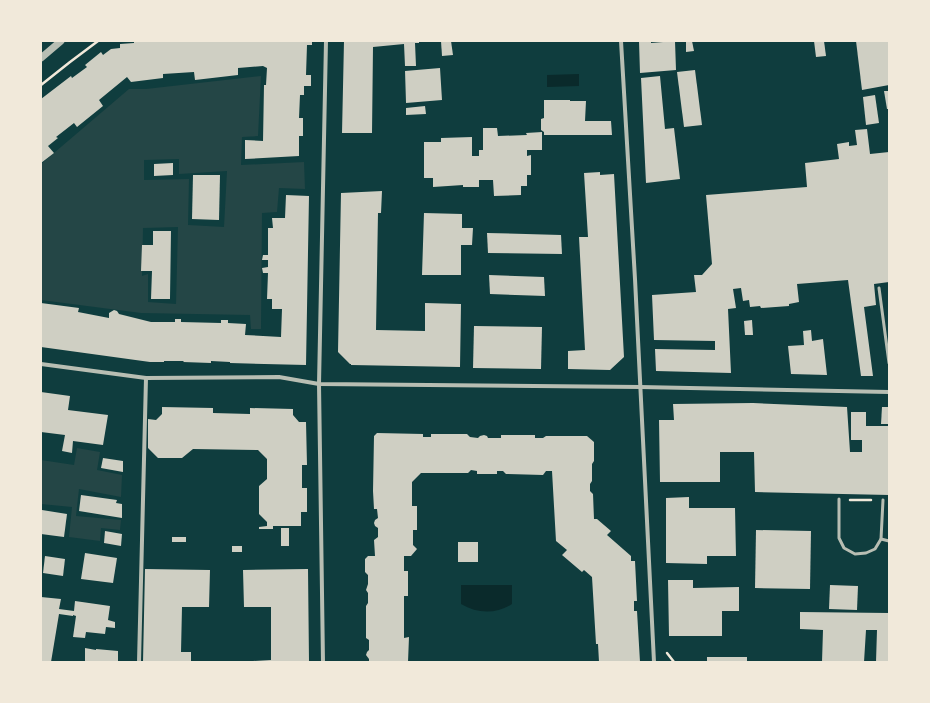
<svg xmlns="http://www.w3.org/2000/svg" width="930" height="703" viewBox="0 0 930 703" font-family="Roboto,sans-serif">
  <rect width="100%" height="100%" fill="#0f3d3e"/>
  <g fill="#244646" fill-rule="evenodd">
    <path d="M261 76 258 136 242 137 241 165 304 162 305 189 279 188 277 212 262 213 261 329H251L250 315 141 313 41 300V164L129 89H146ZM179 159V174L227 171 224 227 188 225 189 179 144 180V160ZM178 227 176 304 148 302V274L142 276 143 228Z"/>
    <polygon points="77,448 100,452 97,470 122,475 121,497 79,489 76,516 121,520 120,530 101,528 100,541 69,537 72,507 41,504 41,460 74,465"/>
  </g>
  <g fill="#0a2a2b">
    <polygon points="579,74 579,86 547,87 547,75"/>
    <path d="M461 585H512V604C496 614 478 614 461 604Z"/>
  </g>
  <g fill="#cfcfc3">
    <polygon points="134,41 312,41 312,45 307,45 306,75 311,75 311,86 304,86 304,95 300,95 299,118 303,118 303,136 299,136 299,156 245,159 245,140 263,141 264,85 266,85 267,68 263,66 238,68 238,75 195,80 194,72 163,74 163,78 131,82 127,77 99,100 103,106 77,127 74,123 56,137 58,138 48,146 54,153 41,163 41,99 71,76 72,78 87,67 85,65 101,52 103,55 111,49 120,48 120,44 134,43"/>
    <polygon points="344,41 419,41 419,43 415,43 416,66 405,66 404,44 373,47 372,133 342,133"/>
    <polygon points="441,41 451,41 453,55 442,56"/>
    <polygon points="639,41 651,41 651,43 675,41 676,70 640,73"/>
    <polygon points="686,41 692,41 694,51 686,52"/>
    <polygon points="814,41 824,41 826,56 816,57"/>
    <polygon points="856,41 889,41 889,85 862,90"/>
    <polygon points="440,68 442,100 406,103 405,71"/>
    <polygon points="695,70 702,125 684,127 677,72"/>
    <polygon points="660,76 665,129 674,128 680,179 646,183 641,78"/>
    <polygon points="884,91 889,91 889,109 887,109"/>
    <polygon points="875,95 879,123 866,125 863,97"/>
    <polygon points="544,100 570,100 570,101 586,101 585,121 611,121 612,135 544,135 544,132 541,130 541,119 544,118"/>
    <polygon points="425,106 426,114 406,115 406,108"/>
    <polygon points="483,128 497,128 498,136 527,135 526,133 542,132 542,150 527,150 527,156 531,155 531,175 527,175 527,186 521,186 521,195 494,196 493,180 479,180 479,187 463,187 463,185 433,187 433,178 424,178 424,142 441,142 441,138 472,137 472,156 479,156 479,150 483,150"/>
    <polygon points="867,129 870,154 889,152 889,282 874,284 876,305 864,307 873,376 861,376 848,280 797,284 799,302 789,304 789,306 761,308 760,306 750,307 749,300 743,301 741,288 733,289 736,308 728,309 731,373 656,371 655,349 715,350 715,341 654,340 652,295 696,292 694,275 702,275 712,264 706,195 807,187 805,163 839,159 837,144 849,142 849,146 857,145 855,130"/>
    <polygon points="173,163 173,175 154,176 154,164"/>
    <polygon points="600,172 600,175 614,174 624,357 610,370 568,369 568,351 585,350 579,237 588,237 584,173"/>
    <polygon points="193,175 220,175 219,220 192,219"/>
    <polygon points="382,191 381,213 378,213 376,330 425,331 425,303 461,304 460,367 351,365 351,364 350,364 338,352 341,193"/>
    <polygon points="286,195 309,196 306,365 230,363 230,362 211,361 211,363 183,362 184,361 164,361 164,362 150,362 41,347 41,303 79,308 78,312 109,318 109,313 114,310 117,311 119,314 151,322 175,322 175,319 181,319 181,322 221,323 221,320 228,320 228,323 246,324 245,335 281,337 282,309 272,309 272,299 267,299 268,273 263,273 262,268 268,267 268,260 262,260 263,255 268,255 268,228 273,228 272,218 285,218"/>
    <polygon points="424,213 462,214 462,228 473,228 472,245 461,245 461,275 422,275"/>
    <polygon points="153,231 171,231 170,299 151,299 152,271 141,271 142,245 153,245"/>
    <polygon points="487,233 561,235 562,254 488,253"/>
    <polygon points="489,275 544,277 545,296 490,294"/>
    <polygon points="752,320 753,335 745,335 744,321"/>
    <polygon points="474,326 542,327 541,369 473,368"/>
    <polygon points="811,330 812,341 823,339 827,375 791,374 788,346 804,345 803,331"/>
    <polygon points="41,392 70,396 68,410 108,415 103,445 73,441 72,453 62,451 65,435 41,432"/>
    <polygon points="753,403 847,407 850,452 862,452 862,440 851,440 851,412 866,412 866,426 889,426 889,495 755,492 754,452 720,452 720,482 660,482 659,420 674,420 673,404"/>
    <polygon points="162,407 213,408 213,413 250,414 250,408 293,409 293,415 299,422 306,422 307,465 302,465 302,488 307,488 307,512 301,512 301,526 273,526 273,529 259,529 259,527 267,526 267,522 259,514 259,486 267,479 267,459 258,450 193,449 182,458 158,458 148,448 148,419 156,420 162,414"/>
    <polygon points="882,407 889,407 889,424 881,424"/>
    <polygon points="377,433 423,434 423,437 431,437 431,434 467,434 470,437 478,438 480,436 484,435 487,436 488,438 501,438 501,435 535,435 535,438 543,438 546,436 587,436 594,442 594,461 592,464 592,481 590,484 590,491 593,494 594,519 597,519 611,531 607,535 631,556 631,561 635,561 637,601 634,601 634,611 637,611 640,662 599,662 598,644 596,644 592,577 584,570 582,572 562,555 567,550 556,541 552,471 546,471 543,475 506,474 503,471 497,471 497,474 477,474 477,471 471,470 468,473 421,473 412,482 412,506 417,506 417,530 413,530 413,545 417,549 411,556 404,556 404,571 408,571 408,596 404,596 404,638 409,637 408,662 369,662 369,659 366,655 367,652 369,650 369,640 366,638 366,606 368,603 368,593 366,590 368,584 368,575 365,572 365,559 368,556 375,556 374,540 378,537 378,528 375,526 374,523 375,520 378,518 377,509 374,509 373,491 374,436"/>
    <polygon points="103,458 123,461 123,472 101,468"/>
    <polygon points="81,495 117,500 116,503 122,504 122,518 79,511"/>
    <polygon points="689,497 689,508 735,508 736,556 707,556 707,564 666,563 666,498"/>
    <polygon points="42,510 67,514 64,537 41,534 41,517"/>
    <rect x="281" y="528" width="8" height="18"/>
    <polygon points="756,530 811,531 810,589 755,588"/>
    <polygon points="105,531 122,534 121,546 104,543"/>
    <rect x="172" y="537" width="14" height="5"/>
    <rect x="458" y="542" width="20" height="20"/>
    <rect x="232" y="546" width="10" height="6"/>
    <polygon points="85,553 117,558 113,583 81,579"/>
    <polygon points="45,556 65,559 63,576 43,573"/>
    <polygon points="145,569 210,570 209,607 182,607 181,652 191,652 191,662 143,662"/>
    <polygon points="308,569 309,662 253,662 253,661 271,660 271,607 244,607 243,570"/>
    <polygon points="668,580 693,580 693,588 739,587 739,611 722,611 722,636 669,636"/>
    <polygon points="830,585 858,586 857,610 829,609"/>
    <polygon points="41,597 61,599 59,609 74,611 75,601 110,606 108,620 115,622 115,628 106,627 105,634 86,632 85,638 73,637 76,616 73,615 73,616 59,614 51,662 41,662"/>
    <polygon points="800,612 889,613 889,662 876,662 877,630 866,630 864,662 822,662 823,630 800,629"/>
    <polygon points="85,648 96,650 96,649 118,651 118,662 85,662"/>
    <rect x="707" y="657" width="40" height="5"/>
  </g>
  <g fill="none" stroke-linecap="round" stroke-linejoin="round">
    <g stroke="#f1e9da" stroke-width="2.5">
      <polyline points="41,85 70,62 98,41"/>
      <polyline points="850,500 871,500"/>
      <polyline points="667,653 674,662"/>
    </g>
    <g stroke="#b8beb3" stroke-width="3">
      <polyline points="879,288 889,363"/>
      <polyline points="839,499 839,538 844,548 855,554 866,553 875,549 881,539 883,500"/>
      <polyline points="881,539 889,541"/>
    </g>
    <g stroke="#b8beb3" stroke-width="4">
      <polyline points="621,41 635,279 654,662"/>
      <polyline points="41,364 146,378 279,377 319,384 640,387 889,392"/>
      <polyline points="139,662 146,378"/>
      <polyline points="323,662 319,384 326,41"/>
    </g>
    <polyline stroke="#b8beb3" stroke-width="7" points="41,58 61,41"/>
  </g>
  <rect width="930" height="703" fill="none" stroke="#f1e9da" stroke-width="84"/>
</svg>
